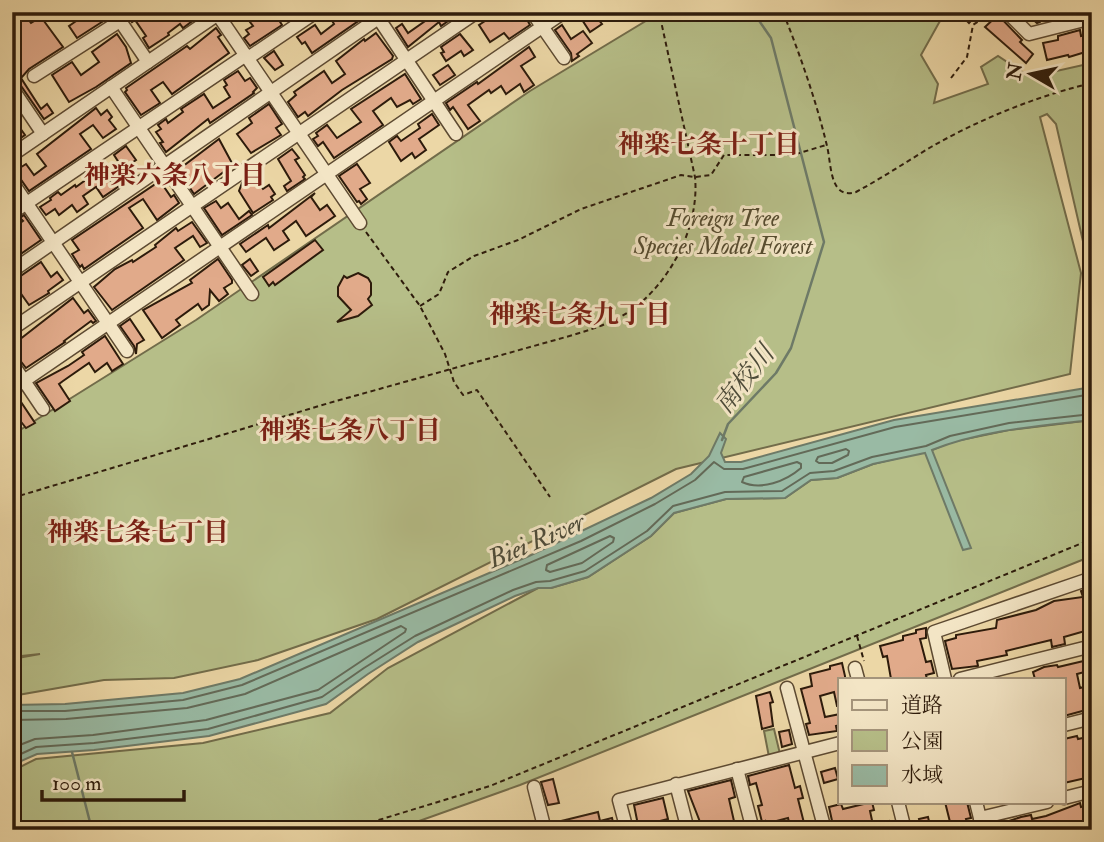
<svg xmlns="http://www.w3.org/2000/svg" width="1104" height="842" viewBox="0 0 1104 842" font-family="'IM FELL Double Pica','Noto Serif JP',serif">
  <rect width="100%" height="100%" fill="#ecd7a6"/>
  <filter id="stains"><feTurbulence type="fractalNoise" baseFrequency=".00286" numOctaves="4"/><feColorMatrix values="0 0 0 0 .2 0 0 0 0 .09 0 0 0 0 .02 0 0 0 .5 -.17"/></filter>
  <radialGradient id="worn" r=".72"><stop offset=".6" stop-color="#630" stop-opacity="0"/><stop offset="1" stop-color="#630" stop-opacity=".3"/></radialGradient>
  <g fill="#b6be88" stroke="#726c4a" stroke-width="2">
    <polygon points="648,12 945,12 921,55 938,84 934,103 988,84 981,67 998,56 1030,77 1092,63 1092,264 1088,263 1056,124 1047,114 1040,117 1081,273 1070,374 676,469 377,619 258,660 174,678 104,680 12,696 12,659 40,654 12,657 12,435 196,320 530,91 649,19"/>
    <polygon points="1092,280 1092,387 1083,389 1090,283"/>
    <polygon points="1092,420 1092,556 520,785 394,830 12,830 12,771 36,759 203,743 330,713 388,668 538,588 551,588 588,577 651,536 674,513 726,499 785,498 811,480 837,478 873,464 932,450 951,442 1009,430"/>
    <polygon points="774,729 780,754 769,757 764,731"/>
  </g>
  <path fill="#99baa4" stroke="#6e7a67" stroke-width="2" d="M1092 387V420C1039 426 982 430 932 450L971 548 963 550 925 453 873 464 837 478 811 480 785 498 726 499 674 513 651 536 588 577 551 588H538L515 596 418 642 368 674 326 704 209 736 94 750 37 754 12 765V705L65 704 183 693 240 679 529 556 651 498 691 474 709 456 720 433 726 439 721 453 725 462H741L894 420Z"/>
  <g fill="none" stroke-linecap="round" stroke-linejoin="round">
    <g stroke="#636a58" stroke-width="2">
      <polygon points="846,449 849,451 848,455 832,463 819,463 816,461 818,457"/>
      <path d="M797 462 801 464V468C786 481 761 491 742 482L744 477Z"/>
      <polygon points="610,536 614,538 613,542 582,563 550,572 546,570 547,565"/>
      <polyline points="12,711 65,711 183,700 242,685 581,541 655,504 695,480 714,462 724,469 743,469 895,427 1092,394"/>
      <polyline points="12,720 66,719 187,708 245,694 401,626 406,629 405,632 318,690 206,720 93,735 35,739 12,748"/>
      <polyline points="12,758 36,747 94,743 208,729 322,697 364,668 415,636 513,590 536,582 550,581 585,571 647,531 673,506 725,492 782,491 810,473 834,471 872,457 926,446 950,436 1009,423 1092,414"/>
    </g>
    <g stroke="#6e7a67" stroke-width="2.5">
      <polyline points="722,440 728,424 776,373 791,348 824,242 771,38 753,12"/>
      <polyline points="72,752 92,830"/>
    </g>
  </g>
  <g fill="#e1aa8a" stroke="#2d1b0b" stroke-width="2">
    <polygon points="12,12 23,12 31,23 41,17 63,47 29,69 21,78 41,109 47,104 53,113 44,119 21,86 12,78"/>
    <polygon points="79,12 100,12 105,20 77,38 69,26 82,17"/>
    <polygon points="126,12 190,12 195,19 183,28 180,24 168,33 169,35 149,48 143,38 146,36 135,20 132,22"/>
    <polygon points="246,12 274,12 282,25 250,46 244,38 249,34 246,30 253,26 247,18 249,16"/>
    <polygon points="327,12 366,12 367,15 312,53 305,42 302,44 297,37 315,25 321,34 334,24"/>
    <polygon points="438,12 461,12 441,26 439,22 408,47 396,28 402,24 408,33"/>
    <polygon points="492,12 523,12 530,25 509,39 504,33 490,42 479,25 494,15"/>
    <polygon points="577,12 608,12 598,19 602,24 590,32"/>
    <polygon points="958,12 979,12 969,23"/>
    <polygon points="1025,12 1049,12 1040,22 1037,23"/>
    <polygon points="998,15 1022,40 1020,42 1033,54 1026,63 985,27"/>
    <polygon points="562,25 571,39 583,31 592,43 577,54 579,56 572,61 571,53 555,30"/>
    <polygon points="216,28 221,35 218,37 229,53 172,94 163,82 151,90 160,103 141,115 125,92 127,90 126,88 187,46 190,49"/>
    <polygon points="1080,30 1081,36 1092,34 1092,50 1069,57 1068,55 1047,60 1043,43 1058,40 1058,36"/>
    <polygon points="376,33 393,56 392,59 342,90 308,116 305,112 298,117 288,102 296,95 294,92 324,71 332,83 345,74 336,61 364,39 365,41"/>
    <polygon points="117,34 126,47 131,63 96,87 69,102 52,75 72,62 81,75 99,62 92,52"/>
    <polygon points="460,34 473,50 464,56 461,51 446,61 441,53 444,52 441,47"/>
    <polygon points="529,47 535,57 521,66 534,85 524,92 520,84 506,94 501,86 491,93 489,90 468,105 480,121 468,129 453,107 450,110 446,103 477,82 478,84"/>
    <polygon points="274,51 283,65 275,70 264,58"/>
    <polygon points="448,65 455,75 440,85 433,75"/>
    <polygon points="238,71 245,81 250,78 257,88 253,92 254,93 210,123 208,119 166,152 160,143 163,142 156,132 161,129 158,125 166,119 168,123 183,112 181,109 204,94 213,108 230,97 224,87 227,85 224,80"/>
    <polygon points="405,74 421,99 413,104 410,100 397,107 391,98 373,111 383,125 334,158 323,142 318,146 313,139 318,136 316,133 327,125 337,138 361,122 351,109"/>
    <polygon points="269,104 282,124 276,128 281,135 251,153 237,134 252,123 249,118"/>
    <polygon points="96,108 101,115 107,110 112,117 109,120 116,129 103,138 93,125 80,134 91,149 29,191 15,171 26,164 34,175 46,166 37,154"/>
    <polygon points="432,114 439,125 419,139 426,150 415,158 412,153 401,161 389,142 397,136 401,141 420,128 418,124"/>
    <polygon points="20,128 25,135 12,144 12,134"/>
    <polygon points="219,139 233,165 194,194 178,170"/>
    <polygon points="126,146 136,160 123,169 114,155"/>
    <polygon points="292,149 299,158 295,160 305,175 303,177 305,179 287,191 284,186 291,181 278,159"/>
    <polygon points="357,164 370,183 360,189 367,199 361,204 359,201 357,202 339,176"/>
    <polygon points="98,165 110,181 123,173 128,180 103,197 96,187 83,196 88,204 77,212 72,205 59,215 55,209 46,215 40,207 51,200 50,198 58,192 61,195 75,185 76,187 91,176 88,172"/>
    <polygon points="160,181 171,197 174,195 179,203 157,220 143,199 129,208 143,228 84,269 82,265 80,267 72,254 79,250 72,240"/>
    <polygon points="258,182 263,189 269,185 275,194 271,197 273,200 253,213 239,191 242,183 255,184"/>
    <polygon points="315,193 311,197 320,210 327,205 335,216 306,236 296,221 283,231 289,240 274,250 266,238 246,252 240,244 268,225 269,228"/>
    <polygon points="216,201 221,208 228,203 239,219 249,211 252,215 222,235 204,208"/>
    <polygon points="24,215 41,240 12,260 12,229 23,221 20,218"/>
    <polygon points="192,222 207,243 200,247 193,236 175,248 184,260 112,310 94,287 115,269 132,260 133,262 156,247 155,245 176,228 178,231"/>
    <polygon points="315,240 323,250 275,285 273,282 269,286 263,277"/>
    <polygon points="218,259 232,280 232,283 224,288 228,294 219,301 210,290 209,305 202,310 198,304 176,320 180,325 162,338 143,310 192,283 190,280"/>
    <polygon points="250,259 258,271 251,276 242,265"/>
    <polygon points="41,262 51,277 57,272 63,280 48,291 49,293 29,305 19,291 12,296 12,282"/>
    <polygon points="358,273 368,278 371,283 371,295 368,299 372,305 358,316 337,322 351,310 338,296 338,287 344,276 347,278"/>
    <polygon points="73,298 84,313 88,310 96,321 93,323 91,321 64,341 65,342 26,368 12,350 12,338 17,336 19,340"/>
    <polygon points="130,319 144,340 137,344 136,354 134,346 120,326"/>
    <polygon points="105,336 123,364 112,371 107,363 95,372 89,363 63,381 59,384 70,401 55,411 36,383 68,366 84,355 82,352"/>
    <polygon points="17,396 35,423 26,428 22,423 12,430 12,398"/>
    <polygon points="1092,587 1092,629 1064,637 1065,644 1052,647 1051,640 1006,651 1007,655 977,661 978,666 952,669 945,641 956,638 956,635 996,628 997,620 1036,610 1054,601 1083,597 1081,591"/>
    <polygon points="926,628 926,638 920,639 926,662 931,661 934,673 926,675 927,679 891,679 887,656 883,657 880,646 903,640 903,636 916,633 916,630"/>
    <polygon points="1092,659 1092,670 1077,674 1080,688 1092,685 1092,698 1084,700 1086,710 1064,716 1064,679 1035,679 1033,672 1044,667 1057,665 1058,667"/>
    <polygon points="842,663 845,676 845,679 840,679 840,706 837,706 834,692 820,696 825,717 840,714 840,725 836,726 837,731 809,735 806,724 810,723 801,689 812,686 810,674 830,669 830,666"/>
    <polygon points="770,692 773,702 770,703 773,726 762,729 756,696"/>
    <polygon points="789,730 792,744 782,747 779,732"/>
    <polygon points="1077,736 1078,739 1092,736 1092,755 1088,756 1091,771 1088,771 1090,777 1064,783 1064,739"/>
    <polygon points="789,765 795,788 800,786 803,798 798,799 804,823 800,823 802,830 791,830 788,818 765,824 765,821 762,822 758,806 762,805 756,783 750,785 748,776"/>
    <polygon points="835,768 838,779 824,783 821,772"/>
    <polygon points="553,779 559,803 548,805 541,782"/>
    <polygon points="731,780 735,797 729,799 736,830 709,830 709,825 702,827 688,791"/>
    <polygon points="663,798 668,819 652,823 653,830 639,830 634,805"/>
    <polygon points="872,802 874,810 870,811 873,825 889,821 891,830 834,830 829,807 841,804 843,809"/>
    <polygon points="945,802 967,802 971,818 966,819 969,830 952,830"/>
    <polygon points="1080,803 1081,807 1092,804 1092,830 992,830 991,827 1021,817 1031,815 1032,819 1046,816"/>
    <polygon points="598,812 600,821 612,818 615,830 555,830 553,823"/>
    <polygon points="928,817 931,830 922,830 919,819"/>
  </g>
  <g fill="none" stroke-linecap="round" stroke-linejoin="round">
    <g stroke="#5d4a32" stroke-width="15">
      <g id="minor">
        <polyline points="114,12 148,62"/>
        <polyline points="216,12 360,223"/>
        <polyline points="532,12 564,58"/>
        <polyline points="1007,12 1029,34 1092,18"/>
        <polyline points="375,13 456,134"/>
        <polyline points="248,58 316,12"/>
        <polyline points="34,76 120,21"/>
        <polyline points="111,87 252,294"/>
        <polyline points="14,91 43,134"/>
        <polyline points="12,155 221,12"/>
        <polyline points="12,182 127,351"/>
        <polyline points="12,213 246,55"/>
        <polyline points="12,271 387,12"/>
        <polyline points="12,329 477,12"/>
        <polyline points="12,363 43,409"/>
        <polyline points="12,389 564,12"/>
        <polyline points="855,668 858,679"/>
        <polyline points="945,679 934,632 1092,578"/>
        <polyline points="960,679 1092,646"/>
        <polyline points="787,688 825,830"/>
        <polyline points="1064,725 1092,718"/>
        <polyline points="737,769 753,830"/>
        <polyline points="676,784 688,830"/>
        <polyline points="534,787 545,830"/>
        <polyline points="1064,798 1092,791"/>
        <polyline points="898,802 905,830"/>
        <polyline points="976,802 983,830"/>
        <polyline points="980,818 1047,802"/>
        <polyline points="627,830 619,800 840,743"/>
      </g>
    </g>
    <g stroke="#2d1b0b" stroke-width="2" stroke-dasharray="5 3.5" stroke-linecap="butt">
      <path d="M783 12C800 55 816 100 827 146 830 158 830 177 837 187 842 194 849 194 856 192 882 178 906 162 931 147 980 119 1037 96 1092 83"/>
      <polyline points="951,78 967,57 973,25 992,12"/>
      <polyline points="366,232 420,306 445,354 454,382 463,395 477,390 550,497"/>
      <polyline points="420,306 439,294 448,272 474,256 518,240 581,209 681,175 695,177 711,175 724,155 793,155 826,145"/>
      <path d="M12 498 329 403 566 337C586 331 604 326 622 316 667 290 700 229 695 177L659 12"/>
      <polyline points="857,636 864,661"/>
      <polyline points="346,830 490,786 1092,539"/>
    </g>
    <use href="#minor" stroke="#f3e5c5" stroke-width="12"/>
  </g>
  <g text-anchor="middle" stroke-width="6" stroke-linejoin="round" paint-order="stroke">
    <g font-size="24" font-style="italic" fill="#564c30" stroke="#f3e5c5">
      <text x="723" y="226">Foreign Tree<tspan x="723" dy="28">Species Model Forest</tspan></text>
    </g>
    <g font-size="26" font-weight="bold" fill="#7a1f14" stroke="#f3e5c5">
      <text x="709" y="153">神楽七条十丁目</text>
      <text x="175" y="184">神楽六条八丁目</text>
      <text x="580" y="323">神楽七条九丁目</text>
      <text x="350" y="439">神楽七条八丁目</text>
      <text x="138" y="541">神楽七条七丁目</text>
    </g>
    <g font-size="26" font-style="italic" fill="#4d4b39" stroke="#f3e5c5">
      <text transform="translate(744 379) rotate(-52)" y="9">南校川</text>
      <text transform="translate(536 540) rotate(-23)" y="9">Biei River</text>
    </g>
  </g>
  <rect width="1104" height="842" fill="none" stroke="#ecd7a6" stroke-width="42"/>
  <rect x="14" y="14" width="1076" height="814" fill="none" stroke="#2d1b0b" stroke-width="3.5"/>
  <rect x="21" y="21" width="1062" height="800" fill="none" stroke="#2d1b0b" stroke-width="2"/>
  <rect x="838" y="678" width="228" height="126" fill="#f3e5c5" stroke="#a4947b" stroke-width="2"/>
  <rect x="852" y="700" width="35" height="10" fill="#f3e5c5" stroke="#a4947b" stroke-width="2"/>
  <text x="901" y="712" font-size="21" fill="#2d1b0b">道路</text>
  <rect x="852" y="730" width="35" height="21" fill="#b6be88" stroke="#a4947b" stroke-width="2"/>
  <text x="901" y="748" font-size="21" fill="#2d1b0b">公園</text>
  <rect x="852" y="765" width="35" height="21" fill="#99baa4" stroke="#a4947b" stroke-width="2"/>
  <text x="901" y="782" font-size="21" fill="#2d1b0b">水域</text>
  <g transform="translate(1031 74) rotate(279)" stroke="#f3e5c5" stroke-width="5" paint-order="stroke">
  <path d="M0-5L12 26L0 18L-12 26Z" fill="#2d1b0b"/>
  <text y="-10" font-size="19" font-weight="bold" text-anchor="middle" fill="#2d1b0b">N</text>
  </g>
  <path d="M42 790v10h142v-10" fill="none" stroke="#2d1b0b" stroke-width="3.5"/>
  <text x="52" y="790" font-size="21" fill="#2d1b0b" stroke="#f3e5c5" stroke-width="5" paint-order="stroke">100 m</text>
  <rect width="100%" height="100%" filter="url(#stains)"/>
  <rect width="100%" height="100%" fill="url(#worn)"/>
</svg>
